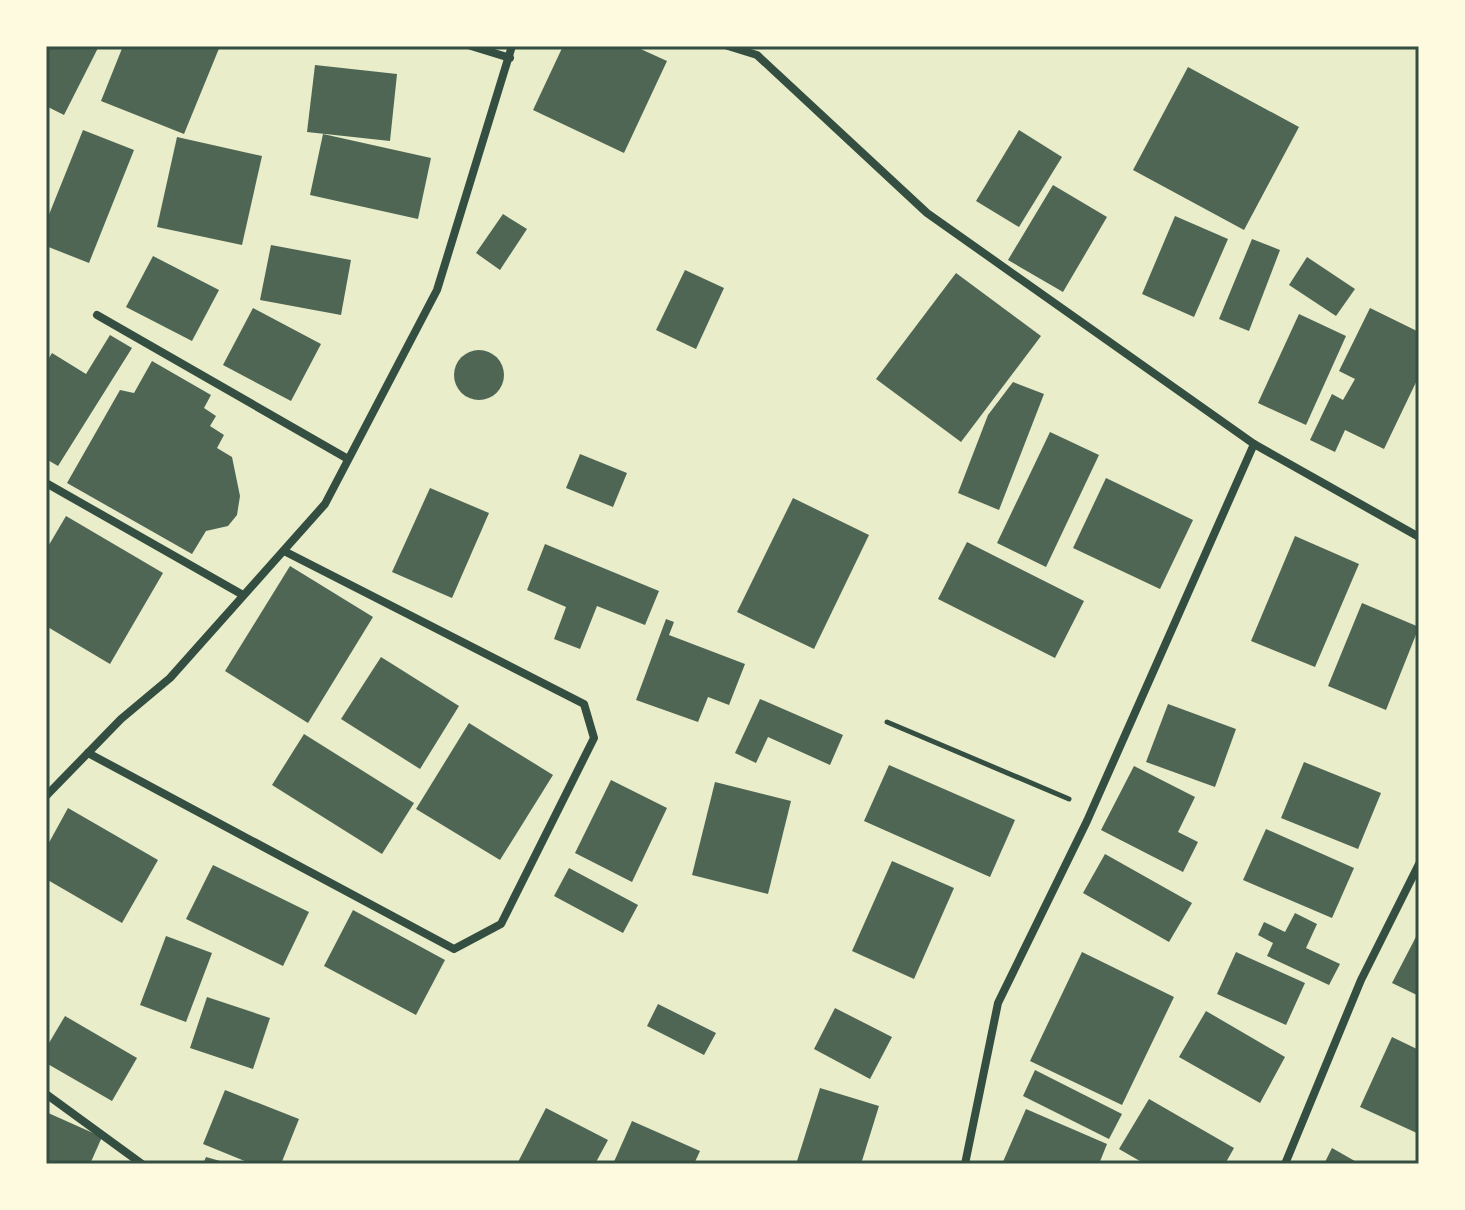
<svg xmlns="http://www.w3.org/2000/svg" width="1465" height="1210" viewBox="0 0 1465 1210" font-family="Figtree,sans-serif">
  <rect width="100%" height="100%" fill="#e9edc9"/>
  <g fill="#4f6655">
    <polygon points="46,46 99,46 64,115 46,106"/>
    <polygon points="123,46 220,46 184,134 101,101"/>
    <polygon points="563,46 634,46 667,61 624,153 533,110"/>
    <polygon points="315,65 397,74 390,141 307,132"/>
    <polygon points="1188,67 1299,127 1244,230 1133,170"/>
    <polygon points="83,130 134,150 89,263 46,246 46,222"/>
    <polygon points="1019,130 1062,157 1019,227 976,201"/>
    <polygon points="323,134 431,158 418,219 310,195"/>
    <polygon points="177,137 262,156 242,245 157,227"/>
    <polygon points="1053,185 1107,217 1063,292 1008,260"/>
    <polygon points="503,214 527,229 500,270 476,253"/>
    <polygon points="1175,216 1228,239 1194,317 1142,294"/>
    <polygon points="1252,239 1280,250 1249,331 1219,319"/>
    <polygon points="271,245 351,260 341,315 260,300"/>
    <polygon points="153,256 219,290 192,341 126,307"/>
    <polygon points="1307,257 1355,289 1336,316 1289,285"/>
    <polygon points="685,270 724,288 696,349 656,330"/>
    <polygon points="956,273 1041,336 961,442 876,379"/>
    <polygon points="253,308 321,344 291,401 223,365"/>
    <polygon points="1370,308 1419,332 1419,376 1384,449 1345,430 1335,452 1310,440 1332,394 1343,400 1355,379 1339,371"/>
    <polygon points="1299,314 1346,336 1306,425 1258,403"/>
    <polygon points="110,335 132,348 58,466 46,459 46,363 52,353 86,374"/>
    <circle cx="479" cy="375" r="25"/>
    <polygon points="152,361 211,395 204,408 216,416 210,426 224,435 217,448 232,457 240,496 237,515 228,526 206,531 192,554 67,483 120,390 134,393"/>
    <polygon points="1013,382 1044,394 999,510 958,493 988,415"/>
    <polygon points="1050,432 1099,455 1046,567 997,543"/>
    <polygon points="580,454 627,473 613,507 566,488"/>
    <polygon points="1106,478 1193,520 1160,589 1073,548"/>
    <polygon points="430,488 489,513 452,598 392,572"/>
    <polygon points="793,498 869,535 814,649 737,612"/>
    <polygon points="66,516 163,573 110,664 46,626 46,550"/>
    <polygon points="1295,536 1359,564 1315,667 1251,641"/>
    <polygon points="967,542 1084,601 1055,658 938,599"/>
    <polygon points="545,544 659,591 645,625 597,606 580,649 554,639 566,607 527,590"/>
    <polygon points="290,566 373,617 308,723 225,671"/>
    <polygon points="1362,603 1419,627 1386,710 1328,686"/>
    <polygon points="666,619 674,622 669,635 745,664 729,705 708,697 698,722 636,700"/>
    <polygon points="381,657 459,706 420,769 341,719"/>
    <polygon points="760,699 843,735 830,765 768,737 756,763 735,753"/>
    <polygon points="1168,704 1236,729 1215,787 1146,762"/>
    <polygon points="469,723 553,775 500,860 416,809"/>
    <polygon points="304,734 414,803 382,854 272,785"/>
    <polygon points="1304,762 1381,793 1358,849 1281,818"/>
    <polygon points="889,765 1015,820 990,877 864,821"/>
    <polygon points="1134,766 1195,797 1178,832 1198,842 1183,872 1101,830"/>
    <polygon points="611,780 667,808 632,882 575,853"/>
    <polygon points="715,782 791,801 768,894 692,875"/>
    <polygon points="68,808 158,860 122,923 46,879 46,848"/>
    <polygon points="1266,829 1354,868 1332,918 1243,880"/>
    <polygon points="1105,854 1192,903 1169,942 1083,893"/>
    <polygon points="892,861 954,888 914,979 852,951"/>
    <polygon points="213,865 309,912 283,966 186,919"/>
    <polygon points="569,868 638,905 623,933 554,896"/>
    <polygon points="353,910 445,960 416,1015 324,966"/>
    <polygon points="1295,913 1317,924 1306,948 1340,964 1329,985 1267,956 1273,943 1258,935 1264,922 1285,932"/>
    <polygon points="1419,931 1419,996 1392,983"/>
    <polygon points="166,936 212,953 186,1022 140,1005"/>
    <polygon points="1082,952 1174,997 1122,1105 1030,1061"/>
    <polygon points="1236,952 1305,983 1286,1025 1217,994"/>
    <polygon points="207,997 270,1018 253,1069 190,1048"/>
    <polygon points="658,1004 716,1033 704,1055 647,1026"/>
    <polygon points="835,1008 892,1037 870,1079 814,1049"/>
    <polygon points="1206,1011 1285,1057 1260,1103 1179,1057"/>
    <polygon points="65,1016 137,1058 112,1101 46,1063 46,1048"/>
    <polygon points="1392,1037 1419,1050 1419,1134 1360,1107"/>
    <polygon points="1035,1070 1122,1114 1109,1139 1023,1096"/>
    <polygon points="820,1088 879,1106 861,1164 807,1164 797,1161"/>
    <polygon points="225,1090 299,1119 281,1164 252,1164 203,1144"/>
    <polygon points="1149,1099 1234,1148 1225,1164 1145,1164 1119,1149"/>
    <polygon points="546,1108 608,1140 595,1164 517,1164"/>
    <polygon points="1026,1109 1107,1144 1099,1164 1002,1164"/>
    <polygon points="46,1112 102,1137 90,1164 46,1164"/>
    <polygon points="632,1121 700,1151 694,1164 613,1164"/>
    <polygon points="1332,1148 1360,1164 1324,1164"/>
    <polygon points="206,1157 227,1163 226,1164 203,1164"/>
  </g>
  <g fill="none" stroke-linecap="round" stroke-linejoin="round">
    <polyline stroke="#344e41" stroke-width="5" points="887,722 1069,799"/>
    <g stroke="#344e41" stroke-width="8">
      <polyline points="471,46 510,58"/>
      <polyline points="728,46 757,55 927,213 1254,444 1419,537"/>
      <polyline points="97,315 348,459"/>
      <polyline points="46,483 243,595"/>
      <polyline points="88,753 454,949 501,924 594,738 584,704 284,551"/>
      <polyline points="46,796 121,719 170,678 325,504 437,290 512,46"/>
      <polyline points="46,1094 142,1164"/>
      <polyline points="965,1164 998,1003 1087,821 1254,444"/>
      <polyline points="1285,1164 1361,980 1419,864"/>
    </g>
  </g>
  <rect width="1465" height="1210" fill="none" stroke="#fefae0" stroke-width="96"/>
  <rect x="48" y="48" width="1369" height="1114" fill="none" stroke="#344e41" stroke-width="3"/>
</svg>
